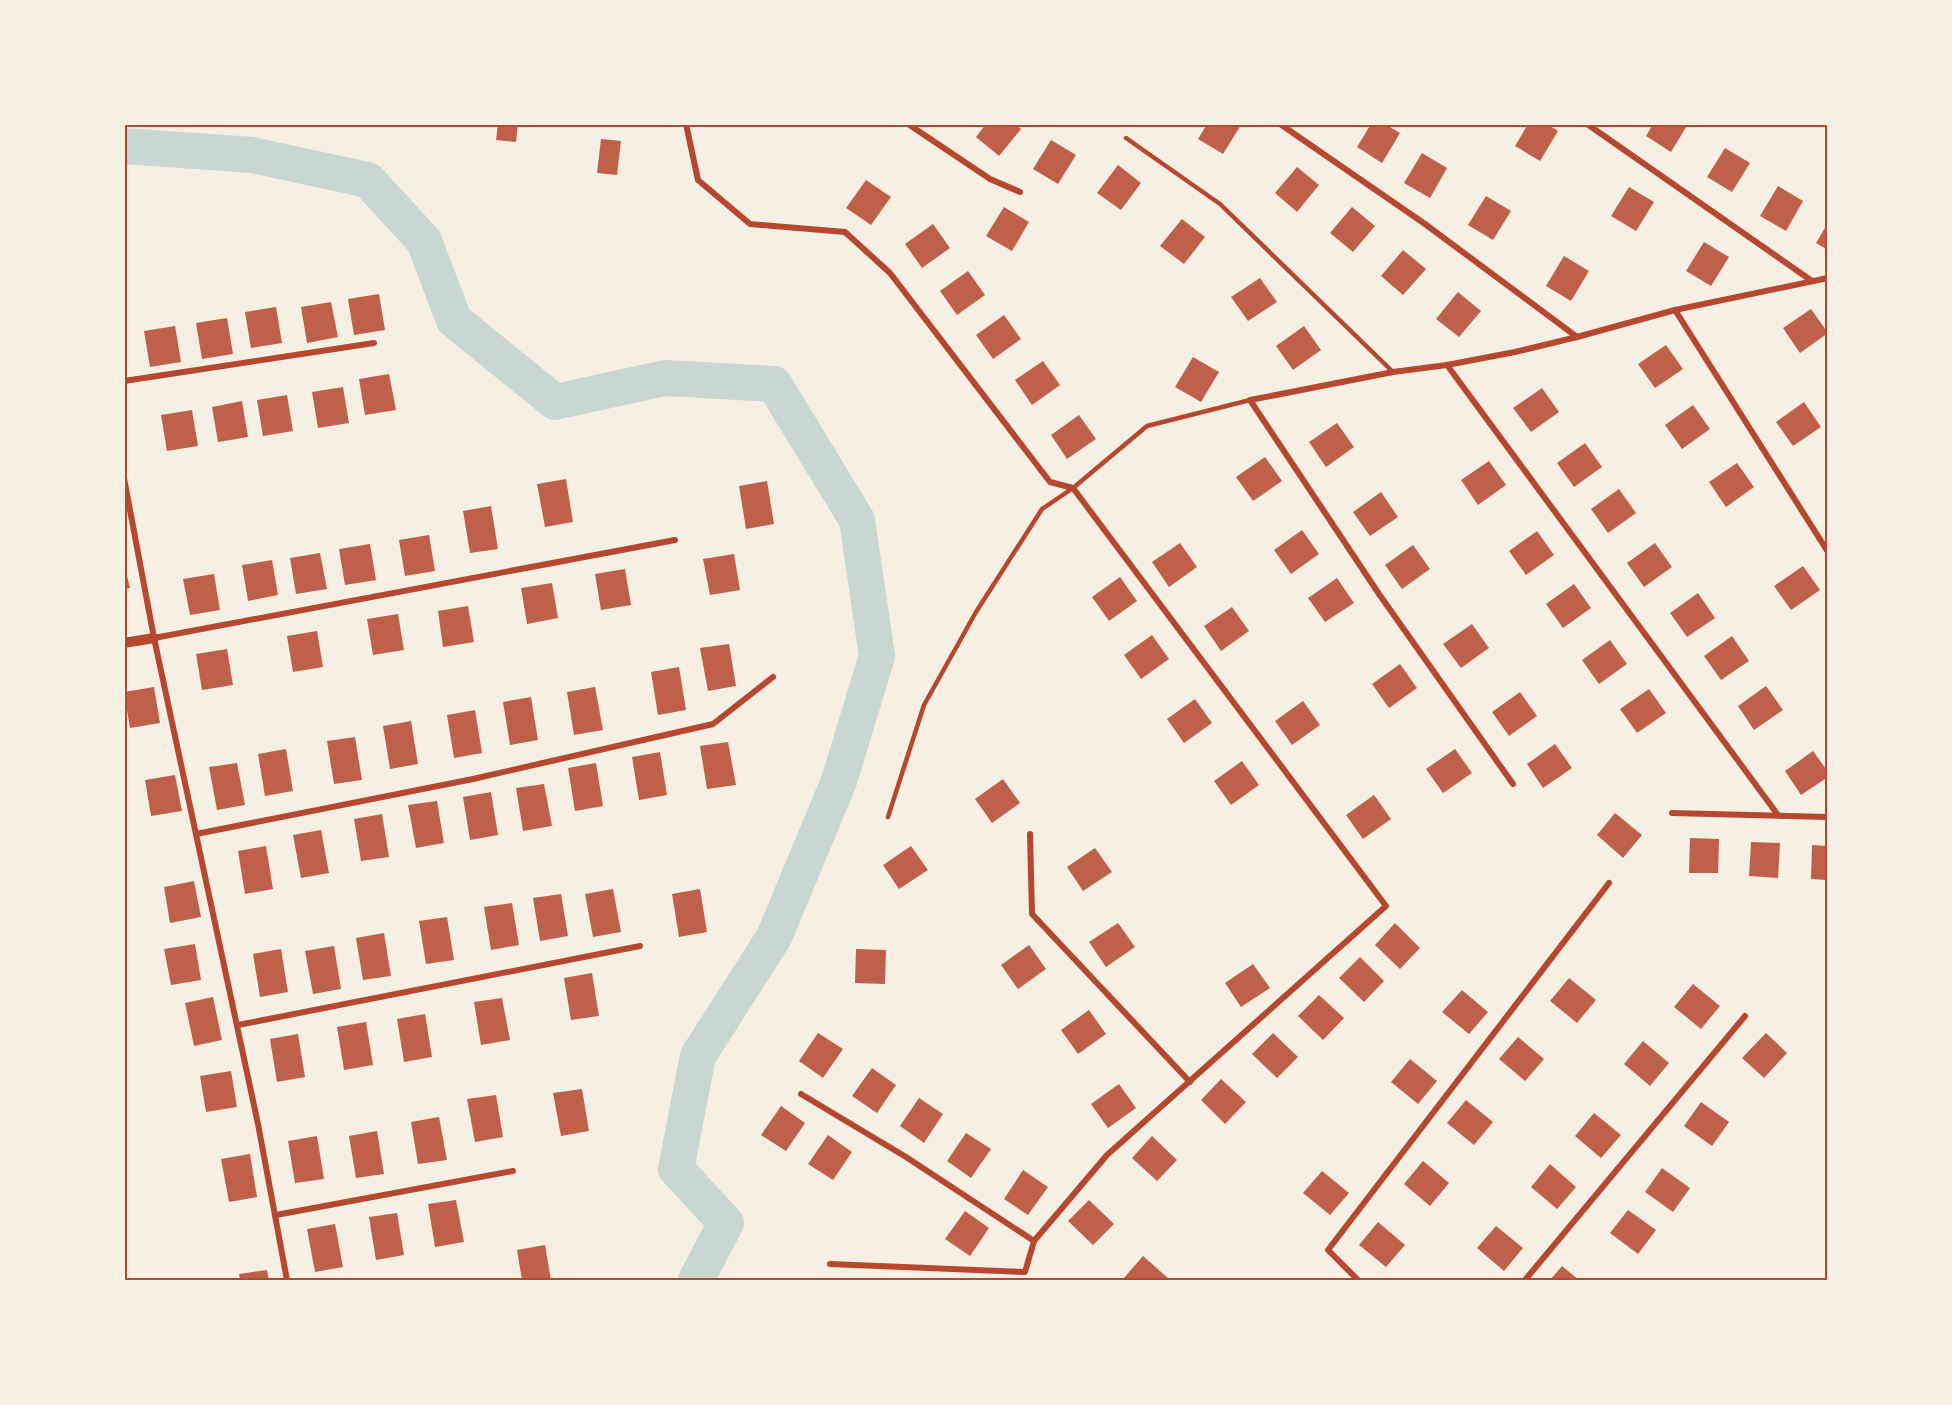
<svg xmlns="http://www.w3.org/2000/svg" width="1952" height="1405" viewBox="0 0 1952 1405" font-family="Helvetica,sans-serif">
  <rect width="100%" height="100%" fill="#f6efe4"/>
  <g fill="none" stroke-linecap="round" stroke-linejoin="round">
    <polyline stroke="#c9d6d2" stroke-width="36" points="124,146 252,155 368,180 424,241 454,320 555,402 665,378 774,384 857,520 877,656 839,781 774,937 698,1056 676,1169 726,1223 696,1280"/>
  </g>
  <g fill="#bf614a">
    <polygon points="498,124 518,124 516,142 496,140"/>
    <polygon points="986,124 1015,124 1021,129 999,156 976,137"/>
    <polygon points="1207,124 1239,124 1241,125 1223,154 1198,139"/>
    <polygon points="1371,124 1385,124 1400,133 1382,163 1357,147"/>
    <polygon points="1528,124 1547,124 1558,131 1540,161 1515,146"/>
    <polygon points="1653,124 1688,124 1671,152 1646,136"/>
    <polygon points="601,139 621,141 617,175 597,173"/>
    <polygon points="1051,140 1076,155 1058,184 1033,169"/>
    <polygon points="1725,148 1750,163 1732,192 1707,177"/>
    <polygon points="1422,153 1447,168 1430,198 1404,183"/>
    <polygon points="1118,165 1141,183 1121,210 1097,193"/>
    <polygon points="1297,167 1319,185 1297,212 1275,193"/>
    <polygon points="866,180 891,197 871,225 846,208"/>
    <polygon points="1778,186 1803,201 1786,231 1760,216"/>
    <polygon points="1629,187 1654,202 1636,231 1611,216"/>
    <polygon points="1486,196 1511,211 1493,240 1468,225"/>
    <polygon points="1004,207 1029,222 1012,251 986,236"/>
    <polygon points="1352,207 1375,226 1353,252 1330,233"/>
    <polygon points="1182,219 1205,237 1184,264 1160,246"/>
    <polygon points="1828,223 1828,250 1816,243"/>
    <polygon points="933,224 950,248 922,268 905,244"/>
    <polygon points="1704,242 1729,257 1711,286 1686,271"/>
    <polygon points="1403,250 1426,269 1403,295 1381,276"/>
    <polygon points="1564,256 1589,271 1571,301 1546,286"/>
    <polygon points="968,271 985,295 957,315 940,291"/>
    <polygon points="1260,278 1277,302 1248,321 1231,297"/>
    <polygon points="1458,292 1481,311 1459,337 1436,319"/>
    <polygon points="379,294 385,330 354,335 348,299"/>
    <polygon points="331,302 338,337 307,343 301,307"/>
    <polygon points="276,307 282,343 251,348 245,312"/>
    <polygon points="1811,309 1828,333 1800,353 1783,328"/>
    <polygon points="1004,315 1021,339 993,359 976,335"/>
    <polygon points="227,318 233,354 202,359 196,323"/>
    <polygon points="175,326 181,362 150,367 144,331"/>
    <polygon points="1304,326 1321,350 1293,370 1276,346"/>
    <polygon points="1666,345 1683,369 1655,388 1638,364"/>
    <polygon points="1193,357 1219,372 1201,402 1175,387"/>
    <polygon points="1043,361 1060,385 1032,405 1015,380"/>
    <polygon points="389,374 396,410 365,415 359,379"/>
    <polygon points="343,387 349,423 318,428 312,392"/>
    <polygon points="1542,388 1559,412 1531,432 1513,408"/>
    <polygon points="287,395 293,431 263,436 257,400"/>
    <polygon points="242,401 248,437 218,442 212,407"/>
    <polygon points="1804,402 1821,427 1793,446 1776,422"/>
    <polygon points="1693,405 1710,429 1682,449 1665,425"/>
    <polygon points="192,410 198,446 167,451 161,415"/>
    <polygon points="1079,415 1096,439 1067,459 1051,435"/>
    <polygon points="1337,423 1354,447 1326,467 1309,442"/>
    <polygon points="1585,443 1602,467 1574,487 1557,463"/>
    <polygon points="1265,457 1282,481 1253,501 1236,477"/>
    <polygon points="1489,461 1506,485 1478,505 1461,480"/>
    <polygon points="1737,463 1754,487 1726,507 1709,482"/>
    <polygon points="566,479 573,522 545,527 537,484"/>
    <polygon points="767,481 774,524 746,529 739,486"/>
    <polygon points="1619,489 1636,513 1608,533 1591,509"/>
    <polygon points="1381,492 1398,517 1370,536 1353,512"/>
    <polygon points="491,506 498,549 470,553 463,511"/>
    <polygon points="1302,530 1319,554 1291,574 1274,550"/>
    <polygon points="1537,531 1554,555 1526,575 1509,551"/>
    <polygon points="429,535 435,571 405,576 399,540"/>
    <polygon points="1180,543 1197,567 1169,587 1152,562"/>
    <polygon points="1655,543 1672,567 1644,587 1627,563"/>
    <polygon points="370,544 376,580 345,585 339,549"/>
    <polygon points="1413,545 1430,569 1402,589 1385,565"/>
    <polygon points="320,553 327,589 296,594 290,558"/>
    <polygon points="734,554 740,590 710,595 703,559"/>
    <polygon points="272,560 278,595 248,601 242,565"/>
    <polygon points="124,563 130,588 124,589"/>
    <polygon points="1803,566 1820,590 1791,610 1774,586"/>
    <polygon points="625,569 631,605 601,610 595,574"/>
    <polygon points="214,574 220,610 190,615 183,579"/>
    <polygon points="1120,577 1137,601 1109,621 1092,597"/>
    <polygon points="1337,578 1354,603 1325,622 1308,598"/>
    <polygon points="552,583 558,618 527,624 521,588"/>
    <polygon points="1574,584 1591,608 1563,628 1546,604"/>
    <polygon points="1698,593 1715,618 1687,637 1670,613"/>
    <polygon points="468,606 474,642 443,647 438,611"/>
    <polygon points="1232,607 1249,631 1221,651 1204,626"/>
    <polygon points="398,614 404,650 373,655 367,619"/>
    <polygon points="1472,624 1489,648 1461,668 1443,644"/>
    <polygon points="317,631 323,667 293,672 287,636"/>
    <polygon points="1152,635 1169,659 1141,679 1124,655"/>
    <polygon points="1732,636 1749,661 1721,680 1704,656"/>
    <polygon points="1610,640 1627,664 1599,684 1582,660"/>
    <polygon points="729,644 736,686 708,691 700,648"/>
    <polygon points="227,649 233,685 202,690 196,654"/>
    <polygon points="1400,664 1417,688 1389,708 1372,684"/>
    <polygon points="679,667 686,710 658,715 651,672"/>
    <polygon points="1766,686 1783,710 1754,730 1738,706"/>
    <polygon points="154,687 160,723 130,728 124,692"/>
    <polygon points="595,687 603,730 574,735 567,692"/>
    <polygon points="1649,689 1666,713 1637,733 1620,709"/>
    <polygon points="1520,692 1537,716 1509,736 1492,712"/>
    <polygon points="531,697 538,740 510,745 503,702"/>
    <polygon points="1195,699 1212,723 1184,743 1167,719"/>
    <polygon points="1303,701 1320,725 1292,745 1275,721"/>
    <polygon points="475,710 482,753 454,758 447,715"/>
    <polygon points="411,721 418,764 390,769 383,726"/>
    <polygon points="355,737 362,780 334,784 327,741"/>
    <polygon points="728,742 736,785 707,789 700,746"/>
    <polygon points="1555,744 1572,768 1543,788 1527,764"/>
    <polygon points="286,749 293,791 265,796 258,754"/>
    <polygon points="1455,749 1472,773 1443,793 1426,769"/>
    <polygon points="1813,751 1828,772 1828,777 1801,795 1785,771"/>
    <polygon points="660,752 667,795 639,800 632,757"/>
    <polygon points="1242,761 1259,785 1231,805 1214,781"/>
    <polygon points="237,763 245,805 217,810 209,767"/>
    <polygon points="596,763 603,806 575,811 568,768"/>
    <polygon points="175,775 182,811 151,816 145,780"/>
    <polygon points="1003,779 1020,803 992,823 975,799"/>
    <polygon points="544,784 552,826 523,831 516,788"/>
    <polygon points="491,792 498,835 470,840 463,797"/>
    <polygon points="1374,795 1391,819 1363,839 1346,815"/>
    <polygon points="437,801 444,843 416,848 408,805"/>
    <polygon points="1615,813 1642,835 1623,858 1597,835"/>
    <polygon points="382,814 389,857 361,861 354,819"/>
    <polygon points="321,830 329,873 301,878 293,835"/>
    <polygon points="1690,838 1719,839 1718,873 1689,873"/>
    <polygon points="1751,842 1780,843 1778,878 1749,876"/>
    <polygon points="1812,845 1828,846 1828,880 1811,879"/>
    <polygon points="266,846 273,889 245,894 238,851"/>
    <polygon points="911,846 928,870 899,889 883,865"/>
    <polygon points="1095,848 1112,872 1083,891 1067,867"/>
    <polygon points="194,881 201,917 170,923 164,887"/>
    <polygon points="613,889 621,932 593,937 585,894"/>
    <polygon points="700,889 707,932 679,937 672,894"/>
    <polygon points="561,894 568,936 540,941 533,898"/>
    <polygon points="512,903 519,945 491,950 484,907"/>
    <polygon points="447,917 454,960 426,964 419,921"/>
    <polygon points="1118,923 1135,947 1106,967 1089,942"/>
    <polygon points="1395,923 1420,948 1400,969 1375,945"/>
    <polygon points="384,933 391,976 363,980 356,938"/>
    <polygon points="195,944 201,980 171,985 164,949"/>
    <polygon points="1029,945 1046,969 1018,989 1001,965"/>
    <polygon points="334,946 341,989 313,994 305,951"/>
    <polygon points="281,949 288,992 260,997 253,954"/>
    <polygon points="856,949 886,950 885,984 855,983"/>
    <polygon points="1360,957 1384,981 1364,1002 1339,978"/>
    <polygon points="1253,964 1270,988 1241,1007 1225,983"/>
    <polygon points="592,973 599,1016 571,1020 564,978"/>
    <polygon points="1569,978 1596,1000 1577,1023 1550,1001"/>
    <polygon points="1693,984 1720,1006 1701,1029 1674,1007"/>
    <polygon points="1462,990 1488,1012 1469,1034 1442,1012"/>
    <polygon points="1319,995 1344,1018 1323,1040 1298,1016"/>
    <polygon points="213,997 222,1040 194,1046 185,1003"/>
    <polygon points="502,998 510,1040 481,1045 474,1002"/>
    <polygon points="1089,1010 1106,1034 1078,1054 1061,1030"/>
    <polygon points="425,1014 432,1057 404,1062 397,1019"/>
    <polygon points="366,1022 373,1065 344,1070 337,1027"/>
    <polygon points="818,1033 843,1049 823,1078 799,1061"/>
    <polygon points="1273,1033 1298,1057 1277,1078 1252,1054"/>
    <polygon points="1766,1033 1787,1053 1764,1078 1742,1058"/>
    <polygon points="298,1034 305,1077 277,1082 270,1039"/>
    <polygon points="1518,1037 1544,1059 1525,1081 1499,1059"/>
    <polygon points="1643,1041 1669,1063 1650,1086 1624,1064"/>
    <polygon points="1410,1059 1437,1081 1418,1104 1391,1082"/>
    <polygon points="872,1068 896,1085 877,1113 852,1096"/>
    <polygon points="231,1071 237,1107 206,1112 200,1076"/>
    <polygon points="1221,1079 1246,1102 1225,1124 1201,1100"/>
    <polygon points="1119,1084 1136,1108 1108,1128 1091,1104"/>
    <polygon points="582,1089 589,1131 561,1136 553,1093"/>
    <polygon points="496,1095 503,1137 475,1142 467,1099"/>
    <polygon points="919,1098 943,1114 924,1143 900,1126"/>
    <polygon points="1466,1100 1493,1122 1474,1145 1447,1123"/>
    <polygon points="1701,1102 1729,1122 1712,1146 1684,1126"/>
    <polygon points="781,1106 805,1123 786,1151 761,1135"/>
    <polygon points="1594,1113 1621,1135 1601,1158 1575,1136"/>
    <polygon points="439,1117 447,1160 418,1164 411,1122"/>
    <polygon points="377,1131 384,1174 356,1178 349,1136"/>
    <polygon points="966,1133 991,1149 971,1178 947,1161"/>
    <polygon points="828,1135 852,1152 833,1180 808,1164"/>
    <polygon points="317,1136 324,1179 295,1183 288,1141"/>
    <polygon points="1152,1136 1177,1160 1157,1181 1132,1158"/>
    <polygon points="250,1154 257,1197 229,1202 221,1159"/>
    <polygon points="1423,1161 1449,1183 1430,1206 1404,1184"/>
    <polygon points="1550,1164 1576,1187 1557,1209 1531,1187"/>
    <polygon points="1662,1168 1690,1188 1673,1212 1645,1192"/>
    <polygon points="1023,1170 1048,1187 1028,1215 1004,1199"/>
    <polygon points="1322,1171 1349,1193 1330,1215 1303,1193"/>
    <polygon points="456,1200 464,1242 435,1247 428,1204"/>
    <polygon points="1089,1200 1114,1224 1093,1245 1068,1221"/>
    <polygon points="1628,1210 1656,1230 1638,1254 1610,1233"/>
    <polygon points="965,1211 989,1228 970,1256 945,1239"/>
    <polygon points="397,1213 404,1255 376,1260 369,1217"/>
    <polygon points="1378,1222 1405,1245 1386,1267 1359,1245"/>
    <polygon points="335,1224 343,1267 315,1272 307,1229"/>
    <polygon points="1496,1226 1523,1248 1504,1271 1477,1248"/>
    <polygon points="545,1245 551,1280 522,1280 517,1250"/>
    <polygon points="1143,1256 1169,1279 1168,1280 1127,1280 1124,1278"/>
    <polygon points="1562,1266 1579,1280 1550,1280"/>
    <polygon points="267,1270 269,1280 240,1280 239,1274"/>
  </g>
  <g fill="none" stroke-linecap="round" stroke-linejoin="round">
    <g stroke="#b5482f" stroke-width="4.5">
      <polyline points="1126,138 1220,204 1393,372"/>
      <polyline points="888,817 924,705 976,612 1042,509 1073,488 1147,426 1250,400"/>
    </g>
    <g stroke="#b5482f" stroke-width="6">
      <polyline points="686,124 698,180 750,224 845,232 890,273 1050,482 1073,488 1386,906 1107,1155 1034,1241 1025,1272 830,1264"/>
      <polyline points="908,124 990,179 1020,192"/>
      <polyline points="1280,124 1425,224 1577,337"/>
      <polyline points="1587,124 1812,281"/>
      <polyline points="1675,310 1828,552"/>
      <polyline points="1447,365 1778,815"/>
      <polyline points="124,381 374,343"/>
      <polyline points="124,478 154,638 258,1124 287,1280"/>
      <polyline points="154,638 675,540"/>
      <polyline points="1513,784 1379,594 1250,400 1393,372 1447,365 1515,352 1577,337 1675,310 1828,278"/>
      <polyline points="1672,813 1828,817"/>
      <polyline points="196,834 473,779 713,724 773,677"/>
      <polyline points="1030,834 1032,914 1190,1082"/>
      <polyline points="238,1025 640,946"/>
      <polyline points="801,1094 906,1157 1034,1241"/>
      <polyline points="276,1215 513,1171"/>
      <polyline points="1358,1280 1328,1250 1609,883"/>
      <polyline points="1525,1280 1745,1016"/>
    </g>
    <polyline stroke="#b5482f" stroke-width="10" points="124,643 154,638"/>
  </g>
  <rect width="1952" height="1405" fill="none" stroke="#f6efe4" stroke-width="252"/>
  <rect x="126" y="126" width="1700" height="1153" fill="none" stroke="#b5482f" stroke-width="2"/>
</svg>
